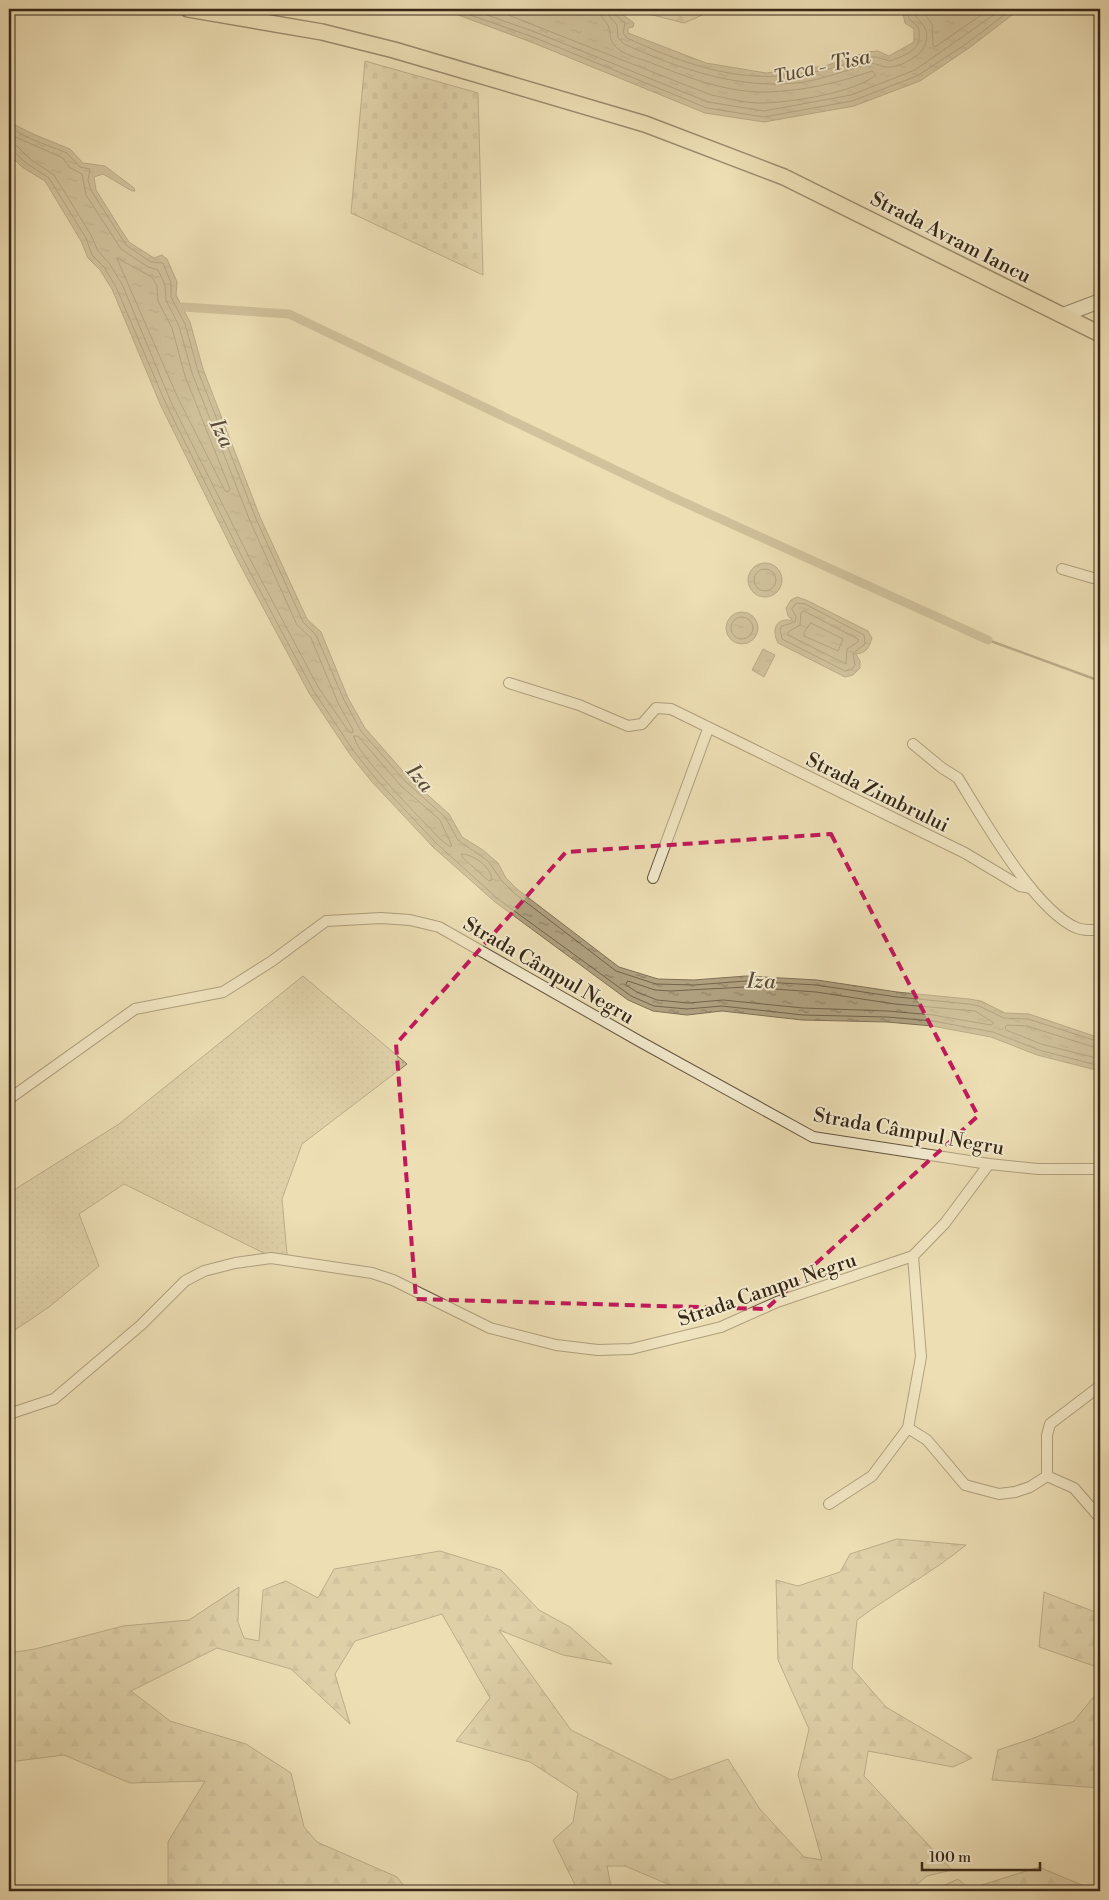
<svg xmlns="http://www.w3.org/2000/svg" width="1109" height="1900" viewBox="0 0 1109 1900" font-family="'Libre Bodoni',serif">
  <defs>
    <pattern id="grass-dots" width="8" height="8" patternUnits="userSpaceOnUse" patternTransform="scale(1.25)"><rect width="8" height="8" fill="#cebf99"/><path d="M2 2h.1M6 6h.1" fill="none" stroke="#b2a483" stroke-width="1.8" stroke-linecap="round"/></pattern>
    <pattern id="forest-firs" width="22" height="20" patternUnits="userSpaceOnUse" patternTransform="scale(1.25)"><rect width="22" height="20" fill="#cebf99"/><path d="M5 1l3.5 6h-7zM16 11l3.5 6h-7z" fill="#b2a483"/></pattern>
    <pattern id="cemetery-stones" width="16" height="16" patternUnits="userSpaceOnUse" patternTransform="scale(1.25)"><rect width="16" height="16" fill="#cebf99"/><path d="M2 7V4a2 2 0 0 1 4 0v3zM10 15v-3a2 2 0 0 1 4 0v3z" fill="#b2a483"/></pattern>
    <pattern id="water-ripples" width="26" height="14" patternUnits="userSpaceOnUse" patternTransform="scale(1.25)"><rect width="26" height="14" fill="#afa07f"/><path d="M2 4q2-2 4 0t4 0M15 11q2-2 4 0t4 0" fill="none" stroke="#8f8267"/></pattern>
  </defs>
  <rect width="100%" height="100%" fill="#eddeb4"/>
  <filter id="stains"><feTurbulence type="fractalNoise" baseFrequency=".004" numOctaves="4"/><feColorMatrix values="0 0 0 0 .2 0 0 0 0 .09 0 0 0 0 .02 0 0 0 .5 -.17"/></filter>
  <radialGradient id="worn" r=".72"><stop offset=".6" stop-color="#630" stop-opacity="0"/><stop offset="1" stop-color="#630" stop-opacity=".3"/></radialGradient>
  <polygon fill="url(#grass-dots)" stroke="#827358" points="303,976 407,1064 302,1144 282,1199 288,1265 124,1184 79,1214 99,1266 49,1307 9,1334 9,1193 119,1124"/>
  <g fill="url(#forest-firs)" stroke="#827358">
    <polygon points="629,9 716,9 684,23"/>
    <path d="M897 1539 966 1545C932 1573 893 1593 857 1620L852 1668 886 1707 972 1758 953 1767 868 1751 864 1776 952 1870 927 1876 909 1891H684L625 1866H607L612 1891H578L553 1840 573 1822 578 1793 530 1762 456 1741 490 1698 442 1614 355 1641 335 1674 350 1724 291 1669 217 1648 131 1691 170 1721 246 1744 291 1773 304 1827 317 1842 397 1877 408 1891H168V1842L205 1781 130 1783 64 1755 9 1762V1653L35 1649 123 1626 189 1620 239 1587 238 1622 244 1638 259 1641 263 1590 286 1581 318 1598 334 1569 440 1551 501 1570 539 1610 570 1627 612 1664 563 1655 499 1630 571 1730 671 1780 728 1759 759 1808 804 1857 822 1860 798 1775 809 1729 778 1660 776 1580 798 1586 840 1572 850 1554Z"/>
    <polygon points="1044,1592 1100,1614 1100,1668 1039,1647"/>
    <polygon points="1100,1689 1100,1788 992,1780 998,1750 1034,1738 1074,1721"/>
    <polygon points="1039,1867 1096,1891 946,1891 943,1886 958,1879 969,1889"/>
  </g>
  <polygon fill="url(#cemetery-stones)" stroke="#827358" points="365,61 478,93 483,275 351,213"/>
  <g fill="url(#water-ripples)" stroke="#7f7055">
    <polygon points="442,9 615,9 634,23 633,27 628,28 628,33 706,63 766,73 825,66 867,52 878,51 889,56 914,42 914,29 905,23 902,9 1020,9 969,48 920,81 854,106 764,122 705,113 531,42"/>
    <polygon points="9,122 33,134 70,149 83,163 105,166 134,188 135,191 132,191 103,174 94,177 96,190 121,230 129,242 154,258 162,255 167,259 177,282 176,295 190,322 203,369 260,517 307,619 321,632 348,698 365,728 409,778 449,814 462,837 483,850 498,863 506,878 517,889 619,967 658,979 694,980 746,976 817,980 897,992 969,999 981,1001 1005,1013 1029,1014 1100,1038 1100,1071 1037,1055 991,1037 932,1026 887,1022 802,1020 722,1011 687,1015 653,1011 628,1000 495,902 433,847 373,783 351,756 309,693 238,561 161,406 112,289 100,270 88,258 81,241 45,181 22,167 9,154"/>
    <circle cx="765" cy="580" r="17"/>
    <path d="M797 597 806 600 868 631 872 638C869 647 867 653 856 654L860 661V668L853 675 845 677 778 643C771 630 776 616 793 621L788 616 786 608 791 600Z"/>
    <circle cx="742" cy="628" r="16"/>
    <polygon points="763,649 775,655 764,677 752,670"/>
  </g>
  <g fill="none" stroke-linecap="round" stroke-linejoin="round">
    <g stroke="#73644b" stroke-width="1">
      <polyline points="453,9 533,37 707,108 764,117 852,101 917,76 966,44 1012,9"/>
      <polyline points="470,9 535,32 708,102 764,111 851,95 915,70 1002,9"/>
      <path d="M493 9 711 95C728 98 747 104 764 103 793 102 853 93 876 75L872 71C838 83 803 91 767 92 727 93 686 77 649 62 638 58 623 55 615 46 609 40 611 35 609 28 607 21 600 19 600 9"/>
      <path d="M607 9 609 16 617 25 618 38 624 44C680 69 741 91 804 82 826 78 847 70 869 64 876 62 880 67 887 67 898 68 921 57 925 45 932 23 914 22 913 9"/>
      <path d="M613 9 614 14 625 23 623 33 627 38C716 79 774 90 869 57H876L890 61C908 54 924 49 918 27L909 19 907 9"/>
      <polyline points="921,9 932,24 933,45 935,47 990,9"/>
      <polyline points="9,127 31,139 67,153 80,167 90,169 88,180 91,190 126,245 151,262 163,263 171,283 171,297 185,324 198,371 256,519 303,622 316,635 344,700 361,731 405,781 445,817 458,840 488,861 502,881 514,893 616,971 656,984 694,985 746,981 816,985 897,997 969,1004 979,1006 1004,1018 1028,1019 1100,1042"/>
      <polyline points="9,134 63,158 69,167 82,174 86,195 121,249 148,267 158,270 165,285 166,300 179,326 192,373 250,521 297,625 311,638 338,703 353,730 352,733 349,732 318,687 249,557 171,402 122,284 109,263 98,251 91,235 54,175 30,159 17,146 9,144"/>
      <polyline points="9,150 14,152 26,163 49,178 86,238 92,255 104,267 116,287 166,404 243,559 313,690 355,753 377,780 436,843 498,899 631,996 654,1006 687,1009 722,1006 803,1015 887,1017 933,1021 993,1032 1039,1050 1100,1066"/>
      <polygon points="117,258 152,277 157,286 158,301 172,328 185,376 230,489 228,492 225,491 178,398"/>
      <circle cx="765" cy="580" r="11"/>
      <polygon points="797,603 805,604 864,635 865,644 853,653 855,665 851,670 845,671 782,639 780,629 782,626 795,622 796,617 792,609"/>
      <polygon points="804,611 858,639 858,642 847,649 846,664 788,635 788,632 800,625 801,613"/>
      <circle cx="742" cy="628" r="11"/>
      <polygon points="811,623 843,639 838,651 804,636 804,633"/>
      <path d="M354 736H358L401 786 440 820 452 846H449L440 839C426 824 353 751 354 736Z"/>
      <path d="M462 854C475 855 491 867 492 880L489 881 463 858Z"/>
      <polygon points="628,981 655,990 670,991 746,987 816,992 895,1004 975,1011 994,1023 991,1025 933,1015 888,1011 803,1008 723,1000 688,1003 657,1000 637,992 626,985"/>
      <polyline points="1100,1049 1027,1026 1007,1025 1005,1027 1006,1030 1041,1044 1100,1059"/>
    </g>
    <polyline stroke="#7f7055" stroke-width="2.5" points="988,640 1100,681"/>
    <polyline stroke="#afa07f" stroke-width="9" points="183,307 289,314 670,496 988,640"/>
    <g stroke="#64553e" stroke-width="12">
      <g id="minor">
        <polyline points="1062,569 1100,580"/>
        <polyline points="509,683 579,705 628,726 642,724 656,708 671,709 965,853 1020,886 1031,888"/>
        <path d="M913 744 942 768 958 778C982 817 1035 911 1077 928 1084 931 1093 930 1100 930"/>
        <polyline points="653,878 708,729"/>
        <polyline points="9,1099 135,1009 223,992 272,961 326,921 381,918 410,920 439,927 639,1041 813,1137 989,1164 1038,1169 1100,1169"/>
        <polyline points="9,1414 54,1399 141,1325 185,1281 204,1271 235,1263 271,1258 372,1273 393,1280 490,1328 556,1345 598,1350 631,1349 721,1327 777,1302 913,1256"/>
        <polyline points="908,1428 927,1440 965,1485 999,1494 1015,1492 1030,1487 1047,1476 1047,1435 1050,1424 1100,1386"/>
        <polyline points="1047,1476 1074,1488 1100,1518"/>
        <polyline points="829,1504 872,1476 908,1428 921,1357 913,1256 945,1223 989,1164"/>
      </g>
    </g>
    <g stroke="#372717" stroke-width="16">
      <polyline id="secondary" points="1063,315 1100,301"/>
    </g>
    <g stroke="#372717" stroke-width="18">
      <polyline id="primary" points="188,9 322,32 394,50 645,124 784,177 1100,334"/>
    </g>
    <use href="#minor" stroke="#f3eace" stroke-width="10"/>
    <use href="#secondary" stroke="#f3eace" stroke-width="14"/>
    <use href="#primary" stroke="#eddeb4" stroke-width="15"/>
  </g>
  <path d="M0 0H1109V1900H0ZM831 834 978 1116 766 1309 416 1299 396 1044 566 852Z" fill="#eddeb4" fill-opacity=".55" fill-rule="evenodd"/>
  <path fill="none" stroke="#c2185b" stroke-width="4" stroke-dasharray="10 6" stroke-linejoin="round" d="M831 834 978 1116 766 1309 416 1299 396 1044 566 852Z"/>
  <g text-anchor="middle" stroke-width="4" stroke-linejoin="round" paint-order="stroke">
    <g font-size="20" fill="#372717" stroke="#f3eace">
      <text transform="translate(951 237) rotate(27)" y="7">Strada Avram Iancu</text>
      <text transform="translate(878 792) rotate(26)" y="7">Strada Zimbrului</text>
      <text transform="translate(549 970) rotate(30)" y="7">Strada Câmpul Negru</text>
      <text transform="translate(909 1131) rotate(10)" y="7">Strada Câmpul Negru</text>
      <text transform="translate(767 1289) rotate(-19)" y="7">Strada Campu Negru</text>
    </g>
    <g font-size="21" font-style="italic" fill="#5b4b36" stroke="#f3eace">
      <text transform="translate(822 66) rotate(-12)" y="7">Тиса - Tisa</text>
      <text transform="translate(222 433) rotate(64)" y="7">Iza</text>
      <text transform="translate(420 778) rotate(50)" y="7">Iza</text>
      <text transform="translate(761 981) rotate(2)" y="7">Iza</text>
    </g>
  </g>
  <rect width="1109" height="1900" fill="none" stroke="#eddeb4" stroke-width="30"/>
  <rect x="10" y="10" width="1089" height="1880" fill="none" stroke="#372717" stroke-width="2.5"/>
  <rect x="15" y="15" width="1079" height="1870" fill="none" stroke="#372717"/>
  <path d="M922 1862v8h118v-8" fill="none" stroke="#372717" stroke-width="2.5"/>
  <text x="929" y="1862" font-size="15" fill="#372717" stroke="#f3eace" stroke-width="4" paint-order="stroke">100 m</text>
  <rect width="100%" height="100%" filter="url(#stains)"/>
  <rect width="100%" height="100%" fill="url(#worn)"/>
</svg>
